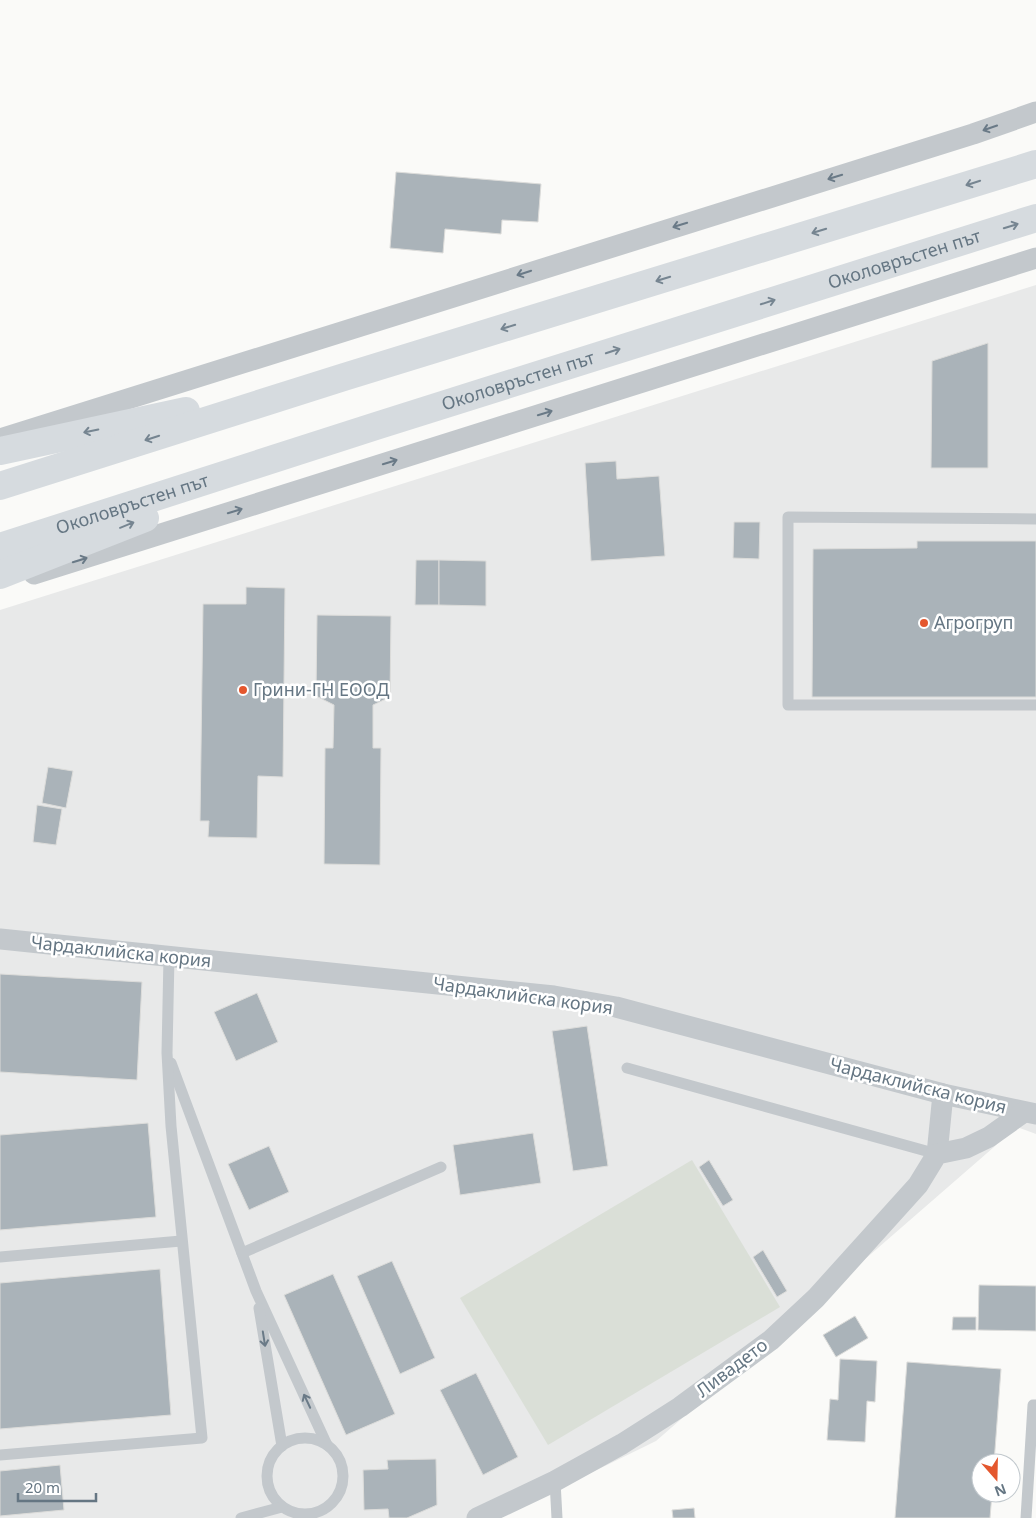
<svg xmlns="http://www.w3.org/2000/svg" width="1036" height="1518" viewBox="0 0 1036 1518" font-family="'Noto Sans',sans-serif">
  <rect width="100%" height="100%" fill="#fafaf8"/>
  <polygon fill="#e8e9e9" points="1036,285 1036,1134 1017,1127 656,1441 499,1518 0,1518 0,610"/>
  <polygon fill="#dadfd7" points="692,1160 780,1307 548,1445 460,1298"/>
  <g fill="#aab3b9" stroke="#dcdcda">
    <polygon points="396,172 541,184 538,222 502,220 501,234 445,229 443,253 390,248"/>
    <polygon points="988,343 988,468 931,468 932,361"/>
    <polygon points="616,461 617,479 659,476 665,556 591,561 585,463"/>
    <polygon points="734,522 760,522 759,559 733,558"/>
    <polygon points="917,541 1036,541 1036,697 812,697 813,549 917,548"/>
    <polygon points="416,560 439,560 439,605 415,605"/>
    <polygon points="439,560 486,561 486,606 439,605"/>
    <polygon points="246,587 285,588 283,777 258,776 257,838 208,837 209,821 200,821 203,604 246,604"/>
    <polygon points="317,615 391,616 390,697 373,705 373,748 381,748 380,865 324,864 325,748 333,748 334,705 316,696"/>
    <polygon points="48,767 73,771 66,808 42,803"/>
    <polygon points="37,805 62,809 56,845 33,842"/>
    <polygon points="0,974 142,982 137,1080 0,1072"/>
    <polygon points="257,993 278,1042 236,1061 214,1012"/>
    <polygon points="587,1026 608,1166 573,1171 552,1031"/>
    <polygon points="148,1123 156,1217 0,1230 0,1135"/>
    <polygon points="533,1133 541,1183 460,1195 453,1145"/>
    <polygon points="269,1146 289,1192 249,1210 228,1164"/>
    <polygon points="709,1160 733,1200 723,1206 699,1167"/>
    <polygon points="763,1250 787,1291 777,1297 753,1257"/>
    <polygon points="392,1261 435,1358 400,1374 357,1276"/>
    <polygon points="160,1269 171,1415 0,1429 0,1283"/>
    <polygon points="333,1274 395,1414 346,1435 284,1295"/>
    <polygon points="979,1285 1036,1286 1036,1331 978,1330"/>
    <polygon points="855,1316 868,1338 836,1357 823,1335"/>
    <polygon points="953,1317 976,1317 976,1330 952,1330"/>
    <polygon points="840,1359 877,1361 875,1402 867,1401 865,1442 827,1440 830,1399 838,1400"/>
    <polygon points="907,1362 1001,1369 994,1463 981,1463 981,1493 992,1493 990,1518 895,1518"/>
    <polygon points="476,1373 518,1457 483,1475 440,1390"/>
    <polygon points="436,1459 437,1505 407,1518 389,1518 388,1509 364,1510 363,1470 388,1469 387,1460"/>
    <polygon points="60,1465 64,1510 0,1516 0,1471"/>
    <polygon points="694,1508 695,1518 673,1518 672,1510"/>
  </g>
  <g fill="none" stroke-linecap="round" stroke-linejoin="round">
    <g stroke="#c3c8cc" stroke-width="11">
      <polyline points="1036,519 788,517 788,705 1036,705"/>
      <polyline points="171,1063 256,1291 327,1445"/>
      <polyline points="627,1068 937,1154"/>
      <polyline points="242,1253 441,1167"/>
      <polyline points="0,1257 181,1241"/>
      <polyline points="259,1308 282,1446"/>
      <circle cx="305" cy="1476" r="38"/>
      <polyline points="0,1455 202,1438 171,1126 167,1053 169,957"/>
      <polyline points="555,1481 557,1518"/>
      <polyline points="241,1518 282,1507"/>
      <polyline points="1026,1518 1033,1405 1036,1405"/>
    </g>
    <g stroke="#c3c8cc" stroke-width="21">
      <polyline points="0,439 973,134 1036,112"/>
      <polyline points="34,574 1036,258"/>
      <polyline points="0,939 554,996 616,1007 943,1094 1036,1114"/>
      <polyline points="937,1154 943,1094"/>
      <polyline points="477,1518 555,1481 622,1444 680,1407 771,1340 816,1298 918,1185 937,1154 966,1148 989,1137 1024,1112"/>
    </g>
    <g stroke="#d6dbdf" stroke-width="28">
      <polyline points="0,451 186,411"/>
      <polyline points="0,486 344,377 1036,164"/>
      <path id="s1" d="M0 547 376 426 1036 218"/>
      <polyline points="0,575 145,518"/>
    </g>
  </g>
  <defs><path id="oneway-shaft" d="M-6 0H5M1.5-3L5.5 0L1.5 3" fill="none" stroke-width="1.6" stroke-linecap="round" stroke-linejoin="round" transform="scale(1.25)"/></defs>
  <g stroke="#6a7a87">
    <use href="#oneway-shaft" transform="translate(990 128) rotate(161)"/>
    <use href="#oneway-shaft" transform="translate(835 177) rotate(163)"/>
    <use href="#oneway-shaft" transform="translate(680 225) rotate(163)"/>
    <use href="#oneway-shaft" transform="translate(524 273) rotate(162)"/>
    <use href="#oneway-shaft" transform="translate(545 413) rotate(-17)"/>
    <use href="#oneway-shaft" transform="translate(390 462) rotate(-17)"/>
    <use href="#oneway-shaft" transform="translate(235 511) rotate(-17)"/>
    <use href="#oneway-shaft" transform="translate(80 560) rotate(-17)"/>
    <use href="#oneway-shaft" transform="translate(264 1339) rotate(81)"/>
    <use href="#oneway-shaft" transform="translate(307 1401) rotate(-115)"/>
  </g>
  <g stroke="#768591">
    <use href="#oneway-shaft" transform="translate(973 183) rotate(162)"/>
    <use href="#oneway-shaft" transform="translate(1011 226) rotate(-17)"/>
    <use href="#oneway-shaft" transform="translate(819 231) rotate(163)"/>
    <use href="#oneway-shaft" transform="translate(663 279) rotate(163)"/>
    <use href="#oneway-shaft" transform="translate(768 302) rotate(-18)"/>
    <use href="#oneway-shaft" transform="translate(508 327) rotate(163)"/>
    <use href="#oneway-shaft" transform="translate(613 351) rotate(-18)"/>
    <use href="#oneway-shaft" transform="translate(91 431) rotate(168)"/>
    <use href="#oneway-shaft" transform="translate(152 438) rotate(162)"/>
    <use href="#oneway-shaft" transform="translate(127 525) rotate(-22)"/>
  </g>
  <g fill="#e4572e" stroke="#fff" stroke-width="2">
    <circle cx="924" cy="623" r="5"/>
    <circle cx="243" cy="690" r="5"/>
  </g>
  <g text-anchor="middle" stroke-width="5" stroke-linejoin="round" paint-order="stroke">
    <g font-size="18" fill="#657683" stroke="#fff">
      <text dy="6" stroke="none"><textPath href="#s1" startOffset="949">Околовръстен път</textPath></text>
      <text dy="6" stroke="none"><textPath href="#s1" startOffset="544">Околовръстен път</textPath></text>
      <text dy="6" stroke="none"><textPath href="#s1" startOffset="139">Околовръстен път</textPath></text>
      <text transform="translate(121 952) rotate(6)" y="6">Чардаклийска кория</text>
      <text transform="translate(523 996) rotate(8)" y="6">Чардаклийска кория</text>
      <text transform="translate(918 1086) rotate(14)" y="6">Чардаклийска кория</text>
      <text transform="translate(732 1368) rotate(-37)" y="6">Ливадето</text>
    </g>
    <g font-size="18" fill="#657683" stroke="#fff" text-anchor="start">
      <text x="934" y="629">Агрогруп</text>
      <text x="253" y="696">Грини-ГН ЕООД</text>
    </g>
  </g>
  <g transform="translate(996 1478) rotate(160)"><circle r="24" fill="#ffffff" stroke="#c1c8cd"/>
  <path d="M0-4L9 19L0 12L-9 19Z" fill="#e4572e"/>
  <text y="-8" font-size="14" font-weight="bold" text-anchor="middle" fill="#657683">N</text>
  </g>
  <path d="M18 1493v8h78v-8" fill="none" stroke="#657683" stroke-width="2.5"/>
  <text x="25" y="1493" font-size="15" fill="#657683" stroke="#ffffff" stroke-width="4" paint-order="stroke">20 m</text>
</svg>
